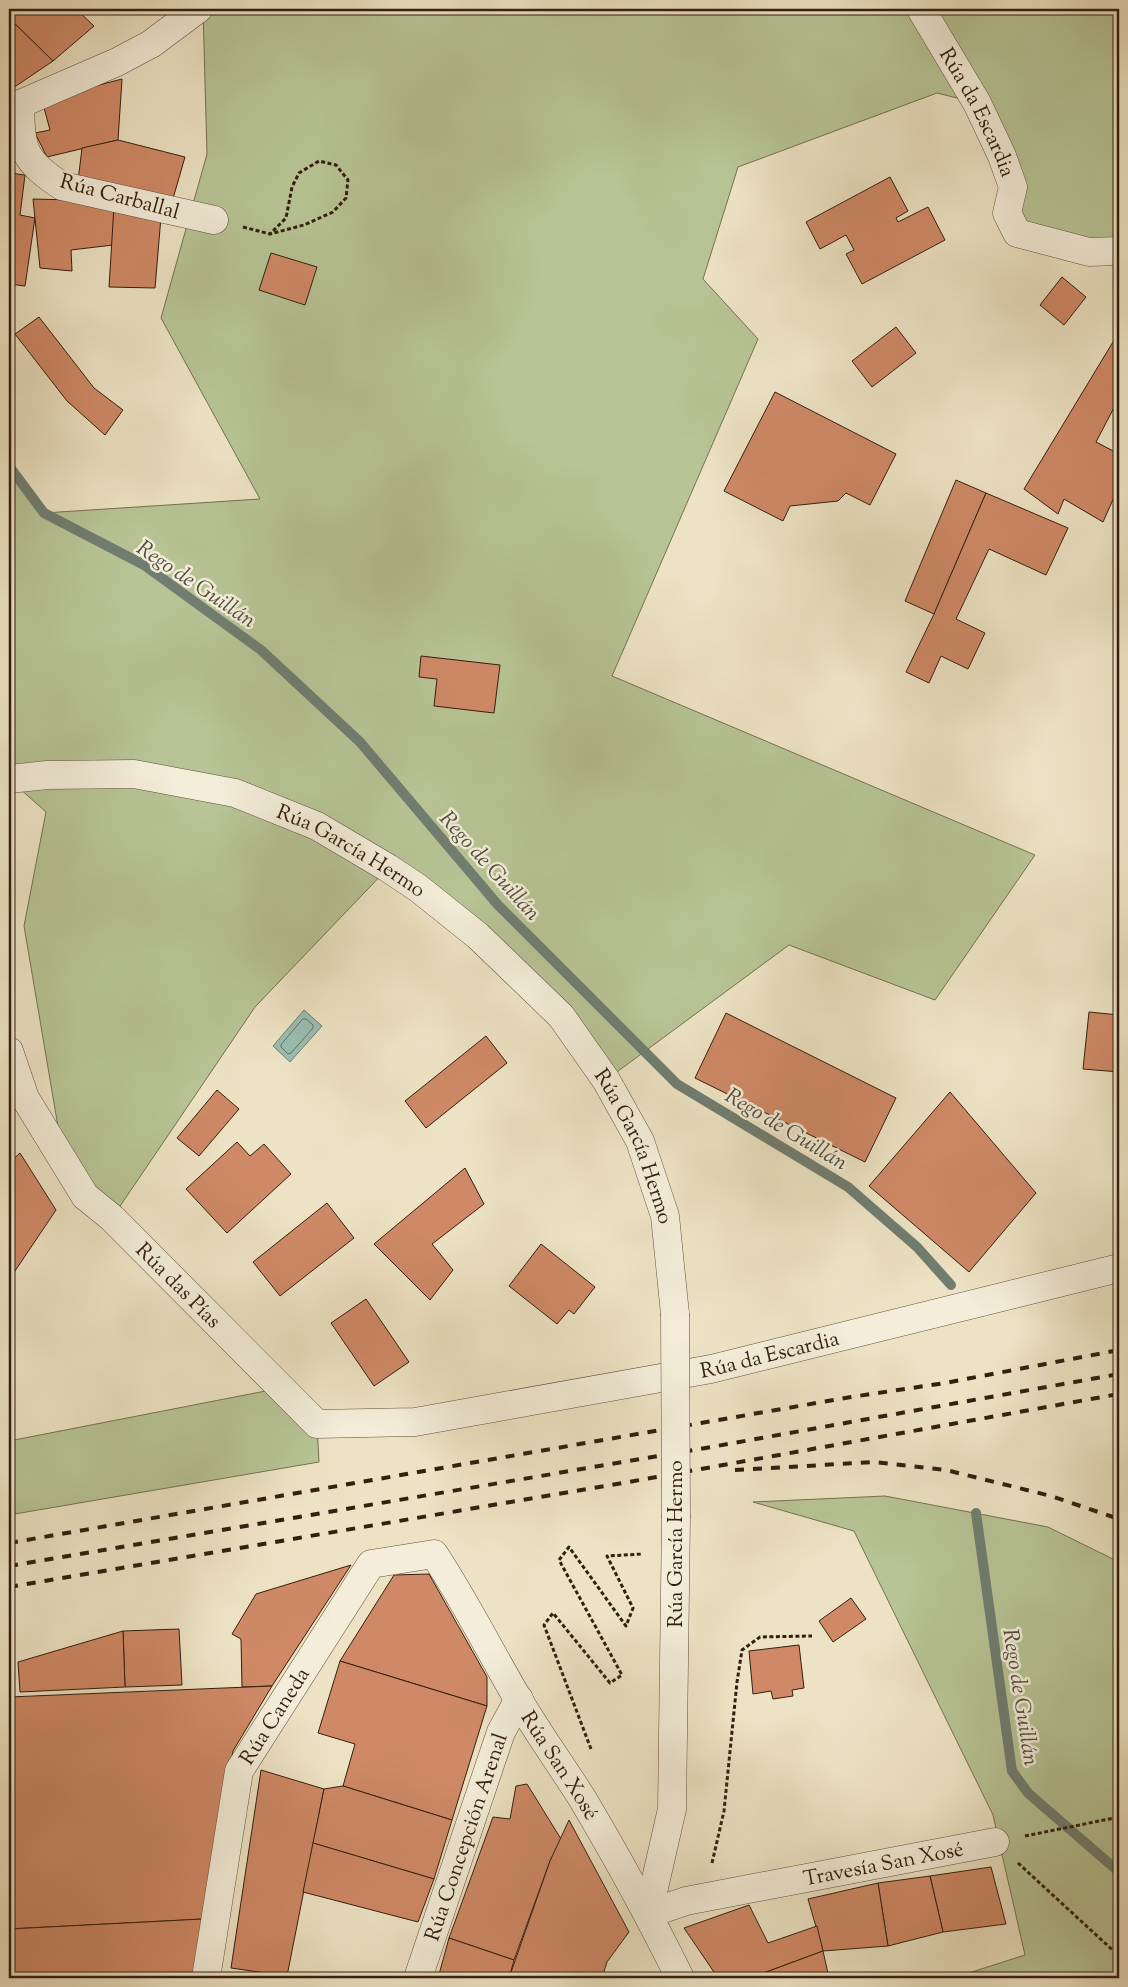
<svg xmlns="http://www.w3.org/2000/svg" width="1128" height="1987" viewBox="0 0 1128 1987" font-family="'Sorts Mill Goudy',serif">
  <rect width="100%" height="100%" fill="#ede3c4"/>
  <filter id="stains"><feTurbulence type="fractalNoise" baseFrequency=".004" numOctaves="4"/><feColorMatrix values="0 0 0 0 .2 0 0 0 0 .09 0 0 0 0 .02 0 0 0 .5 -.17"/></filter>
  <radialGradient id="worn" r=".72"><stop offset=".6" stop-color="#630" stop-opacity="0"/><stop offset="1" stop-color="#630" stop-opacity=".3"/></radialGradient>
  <g fill="#b7c495" stroke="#757152">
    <polygon points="203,9 1119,9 1119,251 1017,233 977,103 937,93 738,167 703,279 758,339 612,676 1035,855 935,1000 789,945 606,1080 561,1016 388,868 255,1007 112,1218 64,1162 24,926 46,812 9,779 9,465 44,513 260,499 161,318 207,154"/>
    <polygon points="281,1388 317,1424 319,1462 9,1515 9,1441"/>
    <polygon points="885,1496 1048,1527 1119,1562 1119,1978 953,1978 1025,1955 993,1815 854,1531 753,1502"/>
  </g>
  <polygon fill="#99beb2" stroke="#707e71" points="304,1010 322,1026 290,1062 273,1046"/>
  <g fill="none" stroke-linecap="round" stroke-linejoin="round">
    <polygon stroke="#666e60" stroke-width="1" points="303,1019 306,1019 313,1025 313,1028 291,1053 288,1054 281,1047 281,1045"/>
    <g stroke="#707e71" stroke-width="10">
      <polyline points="9,466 44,513 144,565 261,650 360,742 498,905 677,1084 848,1187 917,1247 951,1285"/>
      <polyline points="976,1513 1012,1771 1028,1793 1119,1872"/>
    </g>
  </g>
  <g fill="#cf8966" stroke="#331e0f">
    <polygon points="9,9 76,9 94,26 53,61 9,18"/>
    <polygon points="9,18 53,61 13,88 9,82"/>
    <polygon points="122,79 118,140 47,157 35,133 50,130 43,104 57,96"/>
    <polygon points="118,140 185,157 172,202 78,181 82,148"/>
    <polygon points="9,173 25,175 20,215 35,218 25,286 9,284"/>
    <polygon points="890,177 908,211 896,218 898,222 928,207 945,240 862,284 846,254 854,250 846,235 820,249 806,222"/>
    <polygon points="33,199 72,200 114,206 113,245 71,250 72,271 40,268"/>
    <polygon points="114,206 161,217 155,288 109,287"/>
    <polygon points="271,253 317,267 305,305 259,290"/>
    <polygon points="1062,277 1086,297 1064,325 1040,305"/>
    <polygon points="39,317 94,388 123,410 105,435 67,401 15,334"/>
    <polygon points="896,327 916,353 872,387 852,361"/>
    <polygon points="1119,332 1119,398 1096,442 1119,454 1119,486 1103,522 1064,499 1058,514 1024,489"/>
    <polygon points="775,392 896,454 870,505 846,493 838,501 790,506 783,521 724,491"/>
    <polygon points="956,480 986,493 934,614 905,601"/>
    <polygon points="986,493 1068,528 1046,575 989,549 956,619 985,633 968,669 941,656 929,683 906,672 934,614"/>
    <polygon points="421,656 500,665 494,713 434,706 437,679 419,677"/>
    <polygon points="1089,1012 1119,1015 1119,1072 1083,1069"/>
    <polygon points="726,1013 896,1098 865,1162 695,1078"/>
    <polygon points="486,1036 507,1063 426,1128 405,1101"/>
    <polygon points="217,1090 239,1109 199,1156 177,1138"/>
    <polygon points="950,1092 1036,1193 969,1272 869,1186"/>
    <polygon points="237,1142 250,1156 264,1144 291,1174 227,1233 186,1189"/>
    <polygon points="20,1153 56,1210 9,1280 9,1163"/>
    <polygon points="465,1168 484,1204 432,1244 453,1270 430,1300 374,1244"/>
    <polygon points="327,1203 354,1238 280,1296 253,1262"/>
    <polygon points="541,1244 595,1287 574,1314 569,1310 557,1324 509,1286"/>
    <polygon points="366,1299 409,1362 374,1386 331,1323"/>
    <polygon points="351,1565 272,1686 242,1687 241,1639 232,1634 256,1594"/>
    <polygon points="429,1574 487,1677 487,1706 340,1661 394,1575"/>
    <polygon points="851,1598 866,1619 833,1642 819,1621"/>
    <polygon points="179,1629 182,1685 125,1687 123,1631"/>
    <polygon points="123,1631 125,1687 20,1692 18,1662"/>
    <polygon points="799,1645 804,1688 792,1690 793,1696 773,1699 771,1691 753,1694 749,1651"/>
    <polygon points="340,1661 487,1706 452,1820 343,1786 355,1744 318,1733"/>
    <polygon points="272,1686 233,1751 203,1919 9,1929 9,1697"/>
    <polygon points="261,1770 324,1789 287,1976 231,1968"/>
    <polygon points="527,1784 561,1839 550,1861 514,1960 449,1938 493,1817 510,1819 516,1786"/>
    <polygon points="343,1786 452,1820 434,1879 313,1843 324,1789"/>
    <polygon points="569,1820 629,1932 607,1962 602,1978 509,1978 550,1861"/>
    <polygon points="313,1843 434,1879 418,1922 303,1892"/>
    <polygon points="991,1867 1006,1924 943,1932 930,1876"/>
    <polygon points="930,1876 943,1932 888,1946 878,1883"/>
    <polygon points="878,1883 888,1946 823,1951 808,1899"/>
    <polygon points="749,1905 768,1943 817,1926 823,1951 750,1978 718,1978 684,1928"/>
    <polygon points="203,1919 193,1978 9,1978 9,1929"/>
    <polygon points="449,1938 514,1960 509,1978 438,1978"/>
    <polygon points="823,1951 829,1978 750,1978"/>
  </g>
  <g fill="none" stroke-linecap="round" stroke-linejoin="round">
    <g stroke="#624f3c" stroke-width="29">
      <g id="minor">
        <path id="s1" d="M921 9 977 103 1002 156 1013 187 1007 213 1017 233 1089 252 1119 251"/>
        <path d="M20 104C21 151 23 160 62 186L214 220"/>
        <polyline points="9,111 20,104 117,62 151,44 198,9"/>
        <path id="s2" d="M9 779 47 775 134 774 235 793 317 826 388 868 418 888 478 936 561 1016 606 1080 640 1141 665 1216 675 1314"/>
        <path id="s3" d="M9 1051 25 1098 85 1196 112 1218 317 1424 415 1422 711 1369 1119 1268"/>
        <polyline points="648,1914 672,1809 676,1518"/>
        <path id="s4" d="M648 1914 686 1901 995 1842"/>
        <path id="s5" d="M206 1978 239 1771 371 1564 434 1554C465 1601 490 1651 518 1699 538 1733 561 1765 582 1798 617 1857 650 1917 680 1978"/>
        <path id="s6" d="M418 1978 501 1732 519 1699"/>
      </g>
    </g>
    <g stroke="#331e0f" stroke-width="3" stroke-dasharray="4 2.5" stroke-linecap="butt">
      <polyline points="243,227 270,234 304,225 333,212 346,198 348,180 336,165 319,161 299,173 292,187 286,218 270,234"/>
      <polyline points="591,1749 544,1625 553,1613 610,1683 622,1675 559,1560 569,1547 626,1626 633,1608 607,1556 643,1554"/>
      <polyline points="1025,1836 1119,1817"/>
      <polyline points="712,1863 724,1811 737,1682 742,1650 760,1637 812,1636"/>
      <polyline points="1018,1863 1119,1956"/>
    </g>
    <use href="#minor" stroke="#f3edd9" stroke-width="28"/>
    <g stroke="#331e0f" stroke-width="4" stroke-dasharray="9 9" stroke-linecap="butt">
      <polyline points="735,1470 875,1462 946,1470 1051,1496 1119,1519"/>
      <polyline points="9,1543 851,1397 945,1383 1119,1350"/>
      <polyline points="9,1566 700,1449 1119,1374"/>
      <polyline points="9,1587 623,1483 1119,1394"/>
    </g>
    <g stroke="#624f3c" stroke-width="29" stroke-linecap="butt">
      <polyline id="minor-bridge" points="675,1314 676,1518"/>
    </g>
    <use href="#minor-bridge" stroke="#f3edd9" stroke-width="28"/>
  </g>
  <g text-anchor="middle" stroke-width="5" stroke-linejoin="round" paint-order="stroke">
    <g font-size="21" fill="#331e0f" stroke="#f3edd9">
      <text dy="7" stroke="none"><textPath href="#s1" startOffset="118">Rúa da Escardia</textPath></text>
      <text transform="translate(120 196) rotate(15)" y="7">Rúa Carballal</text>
      <text dy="7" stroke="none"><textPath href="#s2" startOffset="358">Rúa García Hermo</textPath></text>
      <text dy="7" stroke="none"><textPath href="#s2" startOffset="778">Rúa García Hermo</textPath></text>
      <text dy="7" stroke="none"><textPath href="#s3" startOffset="294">Rúa das Pías</textPath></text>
      <text dy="7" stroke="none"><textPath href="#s3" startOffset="949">Rúa da Escardia</textPath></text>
      <text transform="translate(675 1544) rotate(-90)" y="7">Rúa García Hermo</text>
      <text dy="7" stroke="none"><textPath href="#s5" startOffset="275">Rúa Caneda</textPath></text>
      <text dy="7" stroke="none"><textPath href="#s5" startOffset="765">Rúa San Xosé</textPath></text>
      <text dy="7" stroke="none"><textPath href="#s6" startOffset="149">Rúa Concepción Arenal</textPath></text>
      <text dy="7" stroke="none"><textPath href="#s4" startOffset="241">Travesía San Xosé</textPath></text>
    </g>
    <g font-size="22" font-style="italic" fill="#524e40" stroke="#f3edd9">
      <text transform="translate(197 583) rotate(34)" y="8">Rego de Guillán</text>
      <text transform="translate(491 865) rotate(48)" y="8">Rego de Guillán</text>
      <text transform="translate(787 1128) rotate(31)" y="8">Rego de Guillán</text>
      <text transform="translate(1022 1697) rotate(81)" y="8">Rego de Guillán</text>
    </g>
  </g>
  <rect width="1128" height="1987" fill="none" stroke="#ede3c4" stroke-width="30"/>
  <rect x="10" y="10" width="1108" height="1967" fill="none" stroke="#331e0f" stroke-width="2.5"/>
  <rect x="15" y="15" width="1098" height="1957" fill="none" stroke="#331e0f"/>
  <rect width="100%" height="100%" filter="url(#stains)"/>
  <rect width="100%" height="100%" fill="url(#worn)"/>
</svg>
